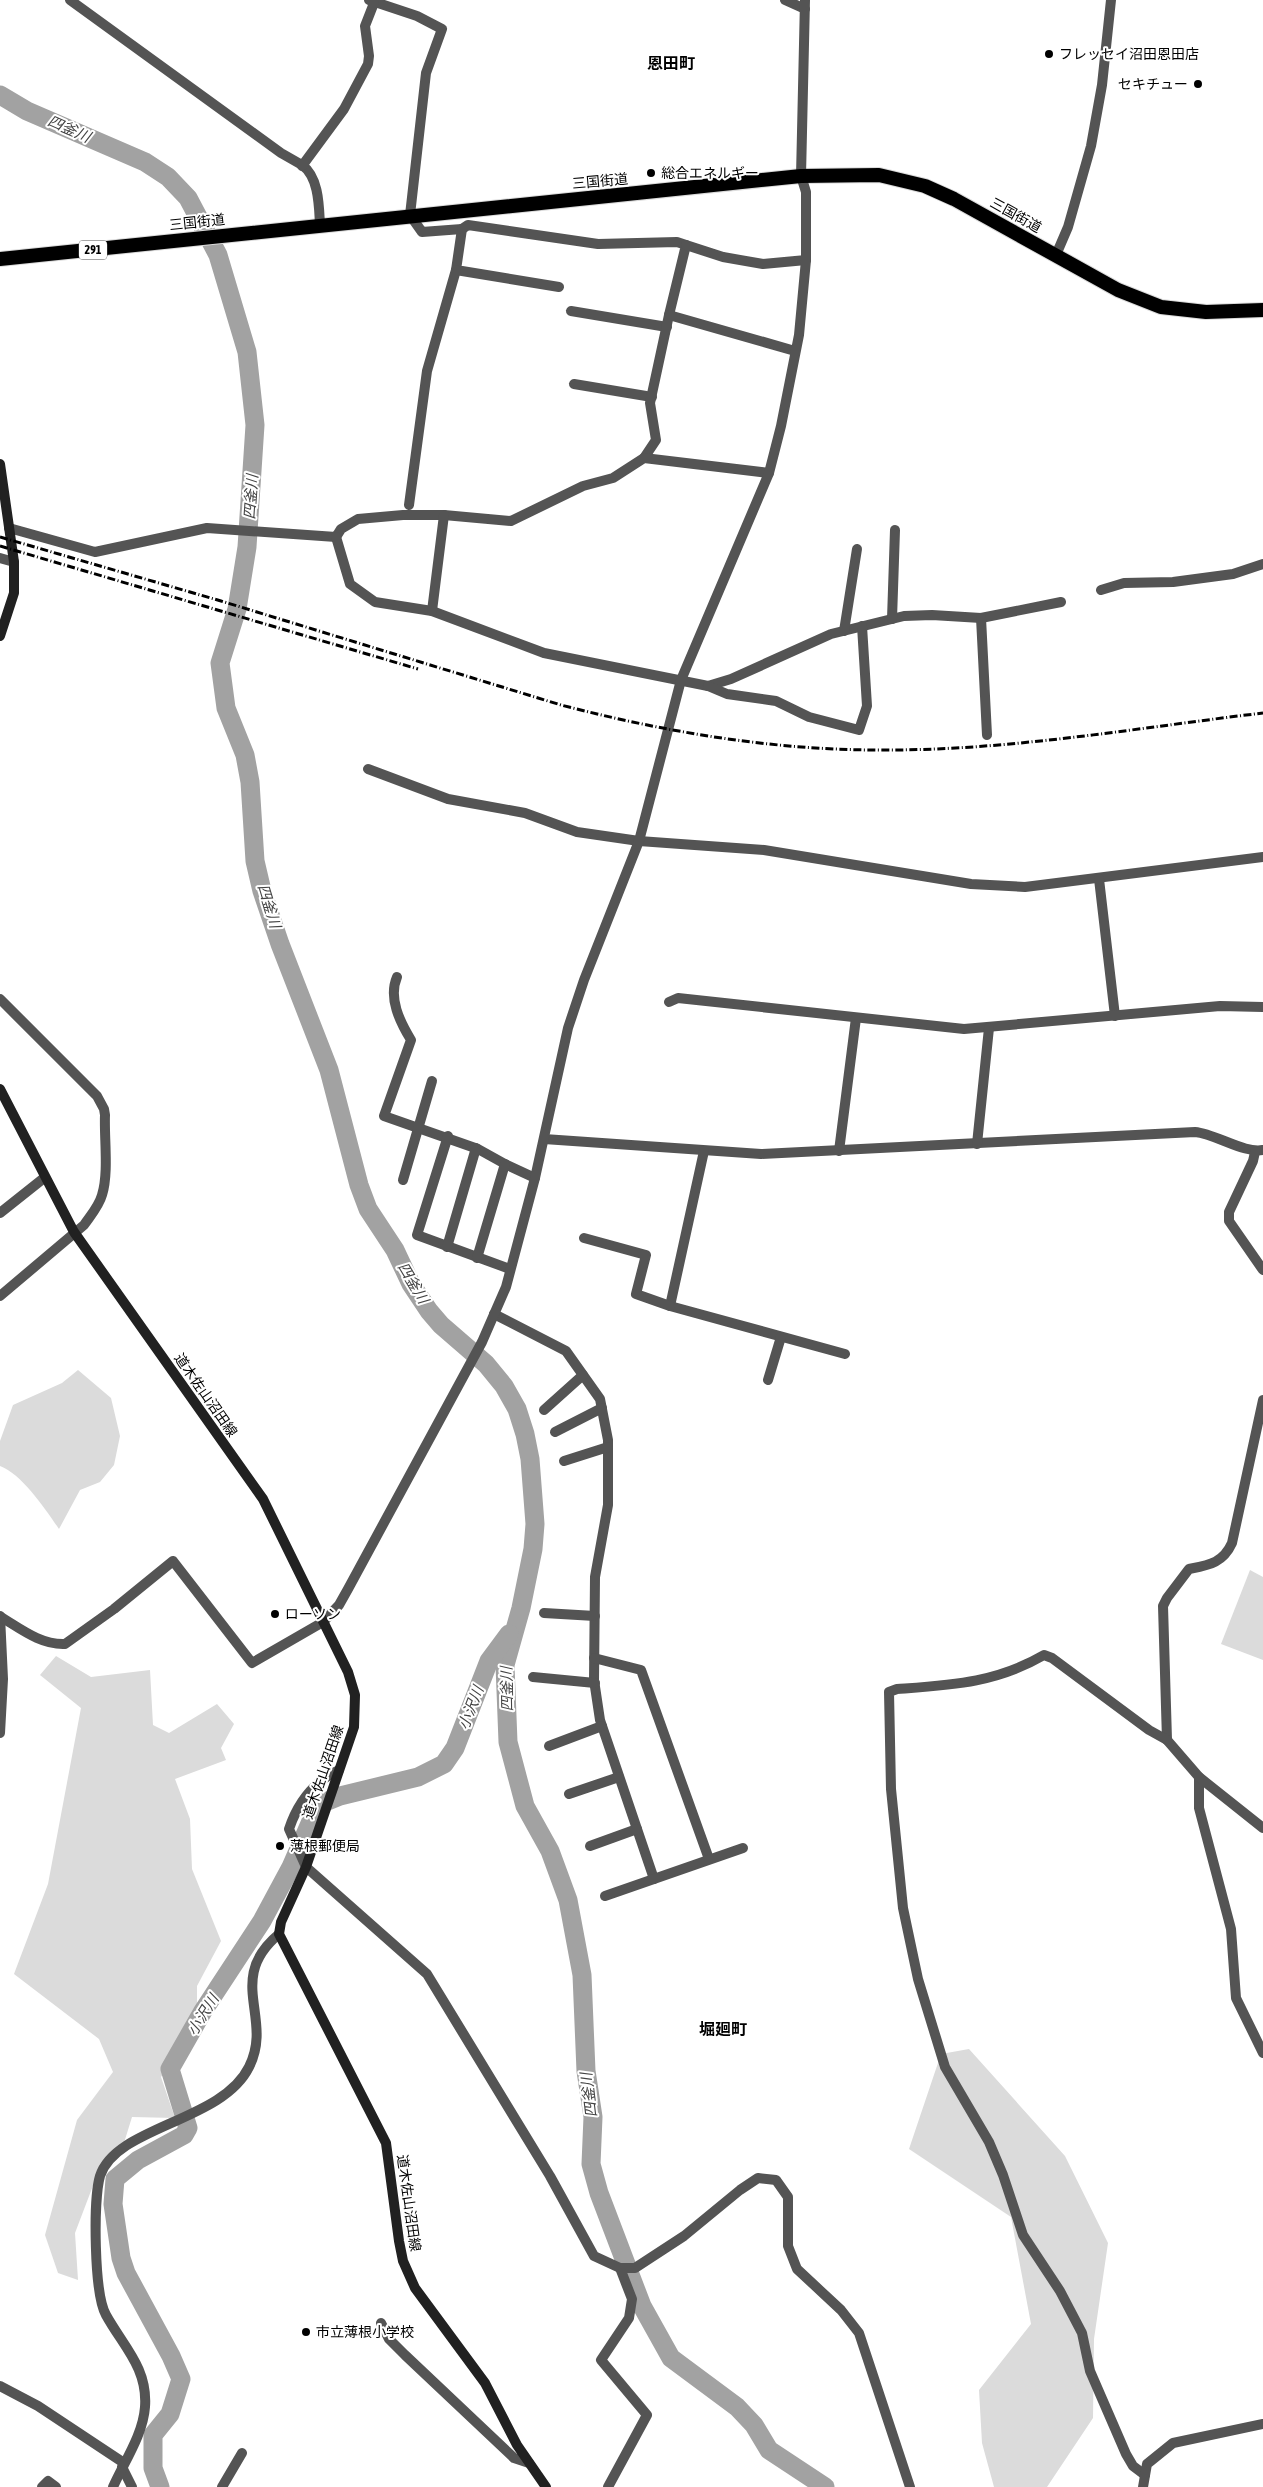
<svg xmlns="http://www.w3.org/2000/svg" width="1263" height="2487" viewBox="0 0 1263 2487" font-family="'Asap Condensed','Noto Sans JP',sans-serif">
  <rect width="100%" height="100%" fill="#fff"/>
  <g fill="#dbdbdb">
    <path d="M78 1370 111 1398 120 1436 114 1465 100 1482 80 1490 59 1529C46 1510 22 1474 0 1466V1441L13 1405 62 1383Z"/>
    <polygon points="1250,1570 1263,1577 1263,1660 1221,1644"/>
    <polygon points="56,1656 91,1677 150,1670 153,1725 169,1733 217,1704 234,1724 221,1748 226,1760 175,1779 190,1819 192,1869 221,1941 197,1986 197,2023 161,2077 175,2118 132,2117 123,2146 94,2183 75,2233 78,2280 58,2273 45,2235 77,2120 113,2072 99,2039 14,1974 48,1884 81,1708 40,1675"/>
    <polygon points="969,2049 1065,2156 1108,2243 1094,2339 1093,2418 1047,2487 994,2487 982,2443 979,2390 1031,2324 1011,2217 909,2149 941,2054"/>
  </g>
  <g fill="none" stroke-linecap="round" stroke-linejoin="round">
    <g stroke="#a2a2a2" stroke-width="19">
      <polyline points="0,95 27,111 145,162 168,177 188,198 218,255 247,352 255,425 247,547 237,609 220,663 226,708 245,755 250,782 255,861 262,891 280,944 329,1070 359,1185 368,1209 395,1250 411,1284 429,1311 441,1325 486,1364 504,1386 517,1409 525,1434 530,1459 535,1524 533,1549 521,1608 505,1665 508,1742 525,1806 550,1851 568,1900 582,1975 586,2071 593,2117 591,2164 599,2193 642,2306 671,2358 737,2407 754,2425 769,2450 825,2487"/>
      <polyline points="160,2487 153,2468 153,2435 170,2414 181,2379 171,2356 126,2273 121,2258 113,2204 115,2179 138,2160 184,2135 188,2128 170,2069 203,2011 262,1921 291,1867 318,1805 340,1796 418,1777 444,1764 455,1748 489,1661 509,1634"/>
    </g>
    <g stroke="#dbdbdb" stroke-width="16">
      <polyline id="trunk" points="0,259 801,176 879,175 925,186 954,199 1118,290 1161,307 1206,312 1263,310"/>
    </g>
    <g stroke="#545454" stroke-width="10">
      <path d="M70 0 281 153C288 157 295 161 302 165 319 177 319 206 320 225"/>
      <polyline points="369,0 417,16 442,29 426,73 410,215 422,232 462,229 456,270 559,287"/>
      <polyline points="785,0 805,9"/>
      <polyline points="302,166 344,109 368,64 369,56 365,26 374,3"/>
      <polyline points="462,229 468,225 598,244 677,242 686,245 669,315"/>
      <polyline points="686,245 723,257 763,264 806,260"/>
      <polyline points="1056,255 1068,227 1091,146 1102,85 1111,0"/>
      <polyline points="571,311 667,327"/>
      <polyline points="574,384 652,397"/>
      <polyline points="644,458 656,440 650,403 669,315 795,351"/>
      <polyline points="409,505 427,371 456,270"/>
      <polyline points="9,528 95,552 207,528 336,537 341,529 358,519 403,515 444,515 511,521 583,486 613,478 644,458 769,473"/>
      <polyline points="336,537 350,584 375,602 432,611 544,653 708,686 731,679 831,634 904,616 932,615 981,618 1061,602"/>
      <polyline points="0,558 14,562"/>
      <polyline points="1101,590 1124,583 1173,582 1233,574 1263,564"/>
      <polyline points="432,611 444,515"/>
      <polyline points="981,618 987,735"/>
      <polyline points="892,619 895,530"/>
      <polyline points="844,631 857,549"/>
      <polyline points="708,686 727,694 776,701 809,717 859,730 867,706 862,626"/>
      <polyline points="368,769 448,799 525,813 577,832 639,841 764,850 971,884 1025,887 1263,857"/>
      <polyline points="1099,879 1115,1016"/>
      <path d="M397 977C388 998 400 1022 411 1040L384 1116 478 1149 505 1164 535 1178"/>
      <path d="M0 999 97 1096 104 1109 105 1115C104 1138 109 1173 102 1195 99 1206 91 1215 84 1225L0 1296"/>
      <polyline points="669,1002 678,998 964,1029 1220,1006 1263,1007"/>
      <polyline points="448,1136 417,1235 510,1269"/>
      <path d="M544 1139 761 1154 1195 1132C1216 1134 1245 1154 1263 1150"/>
      <polyline points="977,1144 989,1028"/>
      <polyline points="704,1151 670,1306 845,1354"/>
      <polyline points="839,1151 856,1018"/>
      <polyline points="1255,1152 1253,1161 1229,1212 1229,1221 1263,1270"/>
      <polyline points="403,1180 432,1081"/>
      <polyline points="584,1238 646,1255 636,1294 670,1306"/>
      <polyline points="447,1247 476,1148"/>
      <polyline points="477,1258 505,1164"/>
      <polyline points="494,1314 566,1351 600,1399 608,1440 608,1505 595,1577 594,1680 600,1720 654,1879"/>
      <polyline points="768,1380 781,1337"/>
      <polyline points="544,1410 583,1375"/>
      <polyline points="555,1432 602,1408"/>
      <polyline points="564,1461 608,1447"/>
      <polyline points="544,1613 595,1616"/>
      <polyline points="0,1616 3,1679 0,1733"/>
      <path d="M1 1617C21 1629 41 1645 65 1644L114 1609 173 1561 252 1663 323 1622"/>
      <polyline points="594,1658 641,1670 709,1859"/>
      <polyline points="533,1677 595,1683"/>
      <path d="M1167 1740 1163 1606 1167 1598 1189 1569C1209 1565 1223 1563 1232 1543L1263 1400"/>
      <polyline points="549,1746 602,1726"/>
      <polyline points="1199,1777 1199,1808 1231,1929 1236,1998 1263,2053"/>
      <polyline points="569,1794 619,1777"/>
      <polyline points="590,1846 637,1829"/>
      <path d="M306 1867 289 1829C298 1802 313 1782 339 1770"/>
      <polyline points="605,1896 743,1848"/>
      <polyline points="381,2323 389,2339 405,2355 514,2458 529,2463"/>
      <polyline points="0,2386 38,2406 124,2463"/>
      <polyline points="122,2467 132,2487"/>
      <path d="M1145 2475 1133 2466 1126 2454 1090 2371 1082 2333 1060 2291 1023 2235 1003 2175 989 2142 945 2067 918 1979 903 1908 891 1789 889 1692 897 1689C951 1685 996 1683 1044 1655L1052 1658 1149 1730 1167 1740 1199 1777 1263 1828"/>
      <polyline points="42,2487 48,2481 56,2487"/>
      <polyline points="222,2487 242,2453"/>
      <polyline points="608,2487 647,2415 601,2360 629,2318 632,2299 620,2268"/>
    </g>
    <g stroke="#545454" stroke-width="10">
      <polyline points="0,1213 44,1178"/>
      <polyline points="323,1622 339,1605 348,1589 482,1342 506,1287 535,1178 568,1028 584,980 639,841 681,680 769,473 781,426 799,335 806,260 806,192 801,176 805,0"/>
      <polyline points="306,1867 427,1974 550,2176 594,2256 620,2268 635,2268 684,2236 740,2190 758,2178 776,2180 788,2197 788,2246 797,2269 841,2310 859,2333 910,2487"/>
      <path d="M113 2487C124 2462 143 2435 145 2407 148 2368 123 2346 106 2315 94 2294 93 2200 100 2176 116 2126 222 2122 249 2067 274 2018 225 1979 279 1934"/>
      <polyline points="1143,2487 1147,2464 1173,2443 1263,2424"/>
    </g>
    <g stroke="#212121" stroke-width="10">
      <polyline points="0,464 14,562 14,593 0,636"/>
      <polyline points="0,1089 74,1232 263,1499 348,1672 355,1695 354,1727 306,1867 281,1922 279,1934 386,2143 399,2241 403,2261 415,2288 485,2383 517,2445 546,2487"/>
    </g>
    <use href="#trunk" stroke="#000" stroke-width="14"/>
    <g stroke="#000" stroke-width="3" stroke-dasharray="8 2.5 1 2.5" stroke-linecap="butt">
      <path d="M0 537 221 601 561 705C665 732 772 750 879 750 1007 751 1136 728 1263 713"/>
      <polyline points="0,546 418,669"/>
    </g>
  </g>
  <g fill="#000" stroke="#fff" stroke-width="2">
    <circle cx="1049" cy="54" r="5"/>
    <circle cx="1198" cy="84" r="5"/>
    <circle cx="651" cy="173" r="5"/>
    <circle cx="275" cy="1614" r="5"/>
    <circle cx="280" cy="1846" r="5"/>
    <circle cx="306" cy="2332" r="5"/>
  </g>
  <g text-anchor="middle" stroke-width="4" stroke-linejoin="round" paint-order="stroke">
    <rect fill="#fff" stroke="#4c4c4c" stroke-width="1" x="79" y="240.5" width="28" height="19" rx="4"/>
    <g font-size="12" font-weight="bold" fill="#000">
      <text x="93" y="254">291</text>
    </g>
    <g font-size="14" fill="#000" stroke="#fff" text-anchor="start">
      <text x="1059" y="59">フレッセイ沼田恩田店</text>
      <text x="1188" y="89" text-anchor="end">セキチュー</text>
      <text x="661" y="178">総合エネルギー</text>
      <text x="285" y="1619">ローソン</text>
      <text x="290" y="1851">薄根郵便局</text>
      <text x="316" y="2337">市立薄根小学校</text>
    </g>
    <g font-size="14" fill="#000" stroke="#fff">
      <text transform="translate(600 181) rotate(-5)" y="5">三国街道</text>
      <text transform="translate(1016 215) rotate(29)" y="5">三国街道</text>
      <text transform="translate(197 222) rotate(-6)" y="5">三国街道</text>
      <text transform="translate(206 1395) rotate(55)" y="5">道木佐山沼田線</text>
      <text transform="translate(323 1772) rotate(-71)" y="5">道木佐山沼田線</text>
      <text transform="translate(409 2203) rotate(82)" y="5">道木佐山沼田線</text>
    </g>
    <g font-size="15" font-style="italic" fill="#434343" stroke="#fff">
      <text transform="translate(69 129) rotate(24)" y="5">四釜川</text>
      <text transform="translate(251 497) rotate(-86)" y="5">四釜川</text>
      <text transform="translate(269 906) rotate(73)" y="5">四釜川</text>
      <text transform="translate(413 1283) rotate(59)" y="5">四釜川</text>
      <text transform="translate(507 1689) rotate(-91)" y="5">四釜川</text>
      <text transform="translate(471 1708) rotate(-69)" y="5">小沢川</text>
      <text transform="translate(203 2015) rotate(-58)" y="5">小沢川</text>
      <text transform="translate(589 2095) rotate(-97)" y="5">四釜川</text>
    </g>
    <g font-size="16" font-weight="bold" fill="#000" stroke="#fff">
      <text x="671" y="69">恩田町</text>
      <text x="723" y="2035">堀廻町</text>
    </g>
  </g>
</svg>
